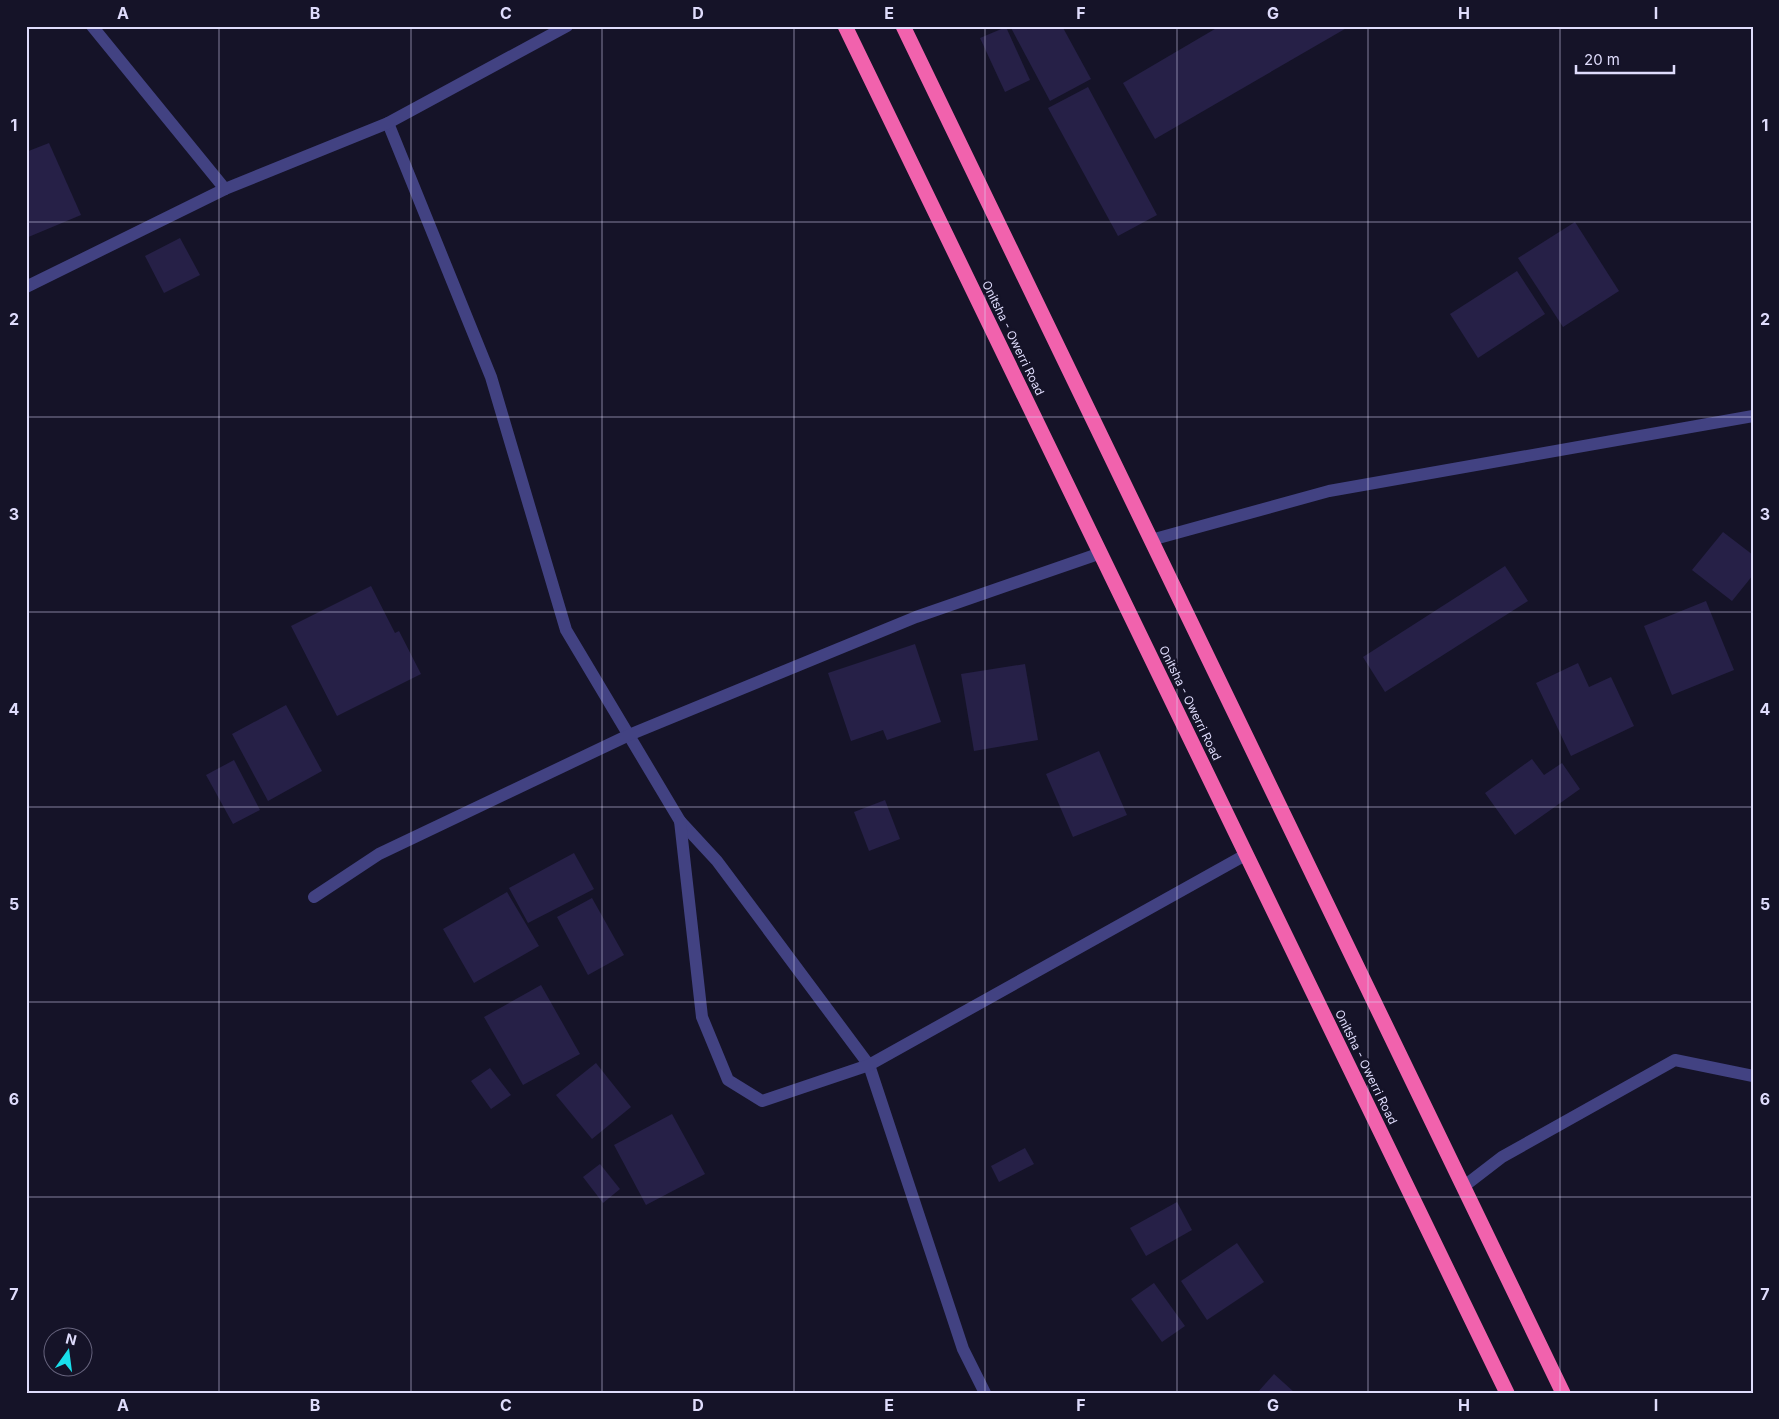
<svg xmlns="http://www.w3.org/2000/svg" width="1779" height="1419" viewBox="0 0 1779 1419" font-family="Inter,sans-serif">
  <rect width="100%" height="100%" fill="#151328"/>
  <g fill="#262047">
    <polygon points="1010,26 1062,26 1091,79 1050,101"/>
    <polygon points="1220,26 1350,26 1155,139 1123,83"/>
    <polygon points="1006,27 1030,80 1005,92 980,38"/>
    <polygon points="1088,87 1157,215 1118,236 1048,108"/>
    <polygon points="49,143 81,215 26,238 26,152"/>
    <polygon points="1575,222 1619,291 1563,327 1518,258"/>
    <polygon points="180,238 200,275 164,293 145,256"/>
    <polygon points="1517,271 1545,314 1478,358 1450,314"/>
    <polygon points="1723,532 1753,555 1753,575 1732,601 1692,570"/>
    <polygon points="1505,566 1528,601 1385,692 1363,657"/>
    <polygon points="371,586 395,633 399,631 421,674 337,716 291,626"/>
    <polygon points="1706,601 1734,670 1672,695 1644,626"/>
    <polygon points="915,644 941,722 887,740 883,730 851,741 828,673"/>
    <polygon points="1578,663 1589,687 1611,677 1634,726 1571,756 1536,683"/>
    <polygon points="1025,664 1038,740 974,751 961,674"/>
    <polygon points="286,705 322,771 268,801 232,734"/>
    <polygon points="1099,751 1127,815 1073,837 1046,774"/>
    <polygon points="1532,759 1544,775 1562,763 1580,789 1515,835 1485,793"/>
    <polygon points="234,760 260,810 233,824 206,775"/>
    <polygon points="885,800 900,839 869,851 854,812"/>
    <polygon points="574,853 594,889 528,923 509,888"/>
    <polygon points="507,892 539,946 474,983 443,929"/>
    <polygon points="592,898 624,955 588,975 557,917"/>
    <polygon points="541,985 580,1054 523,1085 484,1017"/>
    <polygon points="596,1063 631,1107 592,1139 556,1095"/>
    <polygon points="490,1068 511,1095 491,1109 471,1081"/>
    <polygon points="672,1114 705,1174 646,1205 614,1145"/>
    <polygon points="1025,1148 1034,1164 999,1182 991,1166"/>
    <polygon points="600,1164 620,1189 603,1203 583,1177"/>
    <polygon points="1177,1202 1192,1230 1146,1256 1130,1228"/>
    <polygon points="1237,1243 1264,1282 1207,1320 1181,1281"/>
    <polygon points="1154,1283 1185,1326 1162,1342 1131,1299"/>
    <polygon points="1274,1374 1294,1392 1293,1393 1257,1393"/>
  </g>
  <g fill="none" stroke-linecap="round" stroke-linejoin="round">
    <g stroke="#424282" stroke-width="12">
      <polyline points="92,26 225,189"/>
      <polyline points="388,123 491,377 566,630 680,821 717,861 869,1065 963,1349 985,1393"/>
      <polyline points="26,287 225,189 388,123 567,26"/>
      <polyline points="1151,540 1329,491 1753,416"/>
      <polyline points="680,821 702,1017 728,1080 762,1101 869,1065 1247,854"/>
      <polyline points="314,897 379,854 629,735 916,617 1101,553"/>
      <polyline points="1463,1187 1502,1157 1675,1060 1753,1076"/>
    </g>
    <g stroke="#f162ad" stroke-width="15">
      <polyline points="845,26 1507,1393"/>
      <polyline points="903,26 1563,1393"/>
    </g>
  </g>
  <path fill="none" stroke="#dfdcfc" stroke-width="1" stroke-opacity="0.55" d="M219 26V1393M411 26V1393M602 26V1393M794 26V1393M985 26V1393M1177 26V1393M1368 26V1393M1560 26V1393M26 222H1753M26 417H1753M26 612H1753M26 807H1753M26 1002H1753M26 1197H1753"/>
  <g text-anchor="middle" stroke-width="5" stroke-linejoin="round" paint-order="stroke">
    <g font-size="12" fill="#dfdcfc" stroke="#151328">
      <text transform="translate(1013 338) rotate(64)" y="4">Onitsha - Owerri Road</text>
      <text transform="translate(1190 703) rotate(64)" y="4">Onitsha - Owerri Road</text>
      <text transform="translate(1366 1067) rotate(64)" y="4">Onitsha - Owerri Road</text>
    </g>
  </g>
  <rect width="1779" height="1419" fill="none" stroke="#151328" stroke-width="55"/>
  <g transform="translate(68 1352) rotate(14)"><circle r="24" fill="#151328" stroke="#66637d"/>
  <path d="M0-4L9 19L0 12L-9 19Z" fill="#19dfeb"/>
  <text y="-8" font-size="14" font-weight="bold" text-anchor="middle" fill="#dfdcfc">N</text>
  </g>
  <path d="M1576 65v8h98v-8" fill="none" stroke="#dfdcfc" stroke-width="2.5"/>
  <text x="1584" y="65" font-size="15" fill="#dfdcfc" stroke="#151328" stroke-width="4" paint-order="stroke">20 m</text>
  <rect x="28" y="28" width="1724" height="1364" fill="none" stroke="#dfdcfc" stroke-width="2"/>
  <g font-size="16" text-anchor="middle" font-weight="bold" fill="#dfdcfc">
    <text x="123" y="19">A</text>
    <text x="315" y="19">B</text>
    <text x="506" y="19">C</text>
    <text x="698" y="19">D</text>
    <text x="889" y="19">E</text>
    <text x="1081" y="19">F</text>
    <text x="1273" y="19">G</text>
    <text x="1464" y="19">H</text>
    <text x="1656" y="19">I</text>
    <text x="14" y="131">1</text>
    <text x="1765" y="131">1</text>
    <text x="14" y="325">2</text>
    <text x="1765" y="325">2</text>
    <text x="14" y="520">3</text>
    <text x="1765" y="520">3</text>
    <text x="14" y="715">4</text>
    <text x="1765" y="715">4</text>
    <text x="14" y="910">5</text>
    <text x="1765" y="910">5</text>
    <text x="14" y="1105">6</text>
    <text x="1765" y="1105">6</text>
    <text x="14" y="1300">7</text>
    <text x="1765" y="1300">7</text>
    <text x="123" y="1411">A</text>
    <text x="315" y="1411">B</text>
    <text x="506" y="1411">C</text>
    <text x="698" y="1411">D</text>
    <text x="889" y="1411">E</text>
    <text x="1081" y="1411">F</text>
    <text x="1273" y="1411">G</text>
    <text x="1464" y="1411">H</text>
    <text x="1656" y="1411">I</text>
  </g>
</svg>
